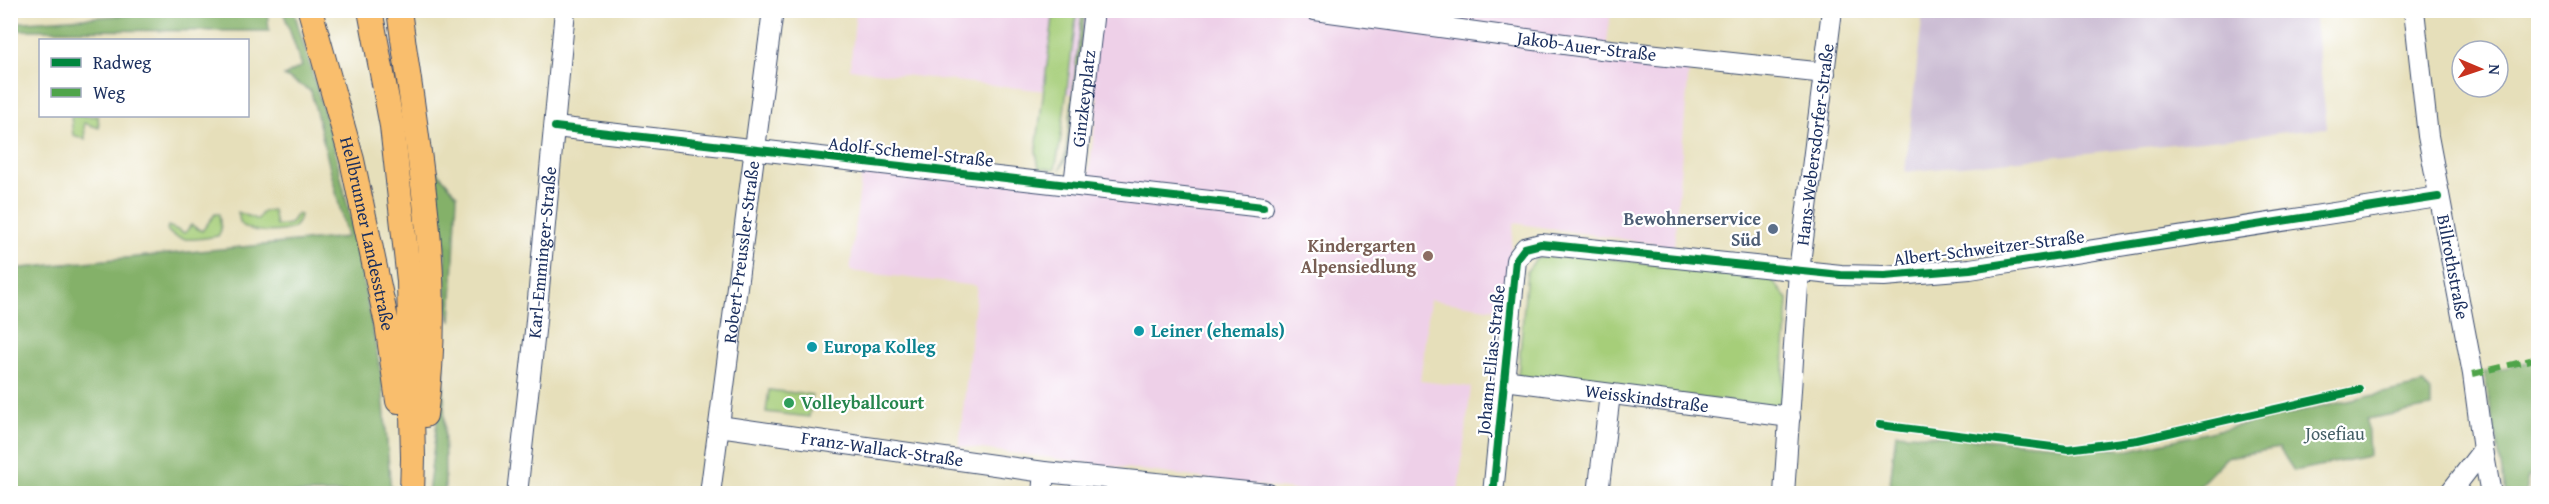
<svg xmlns="http://www.w3.org/2000/svg" width="2549" height="504" viewBox="0 0 2549 504" font-family="'Gentium Book Plus',serif">
  <rect width="100%" height="100%" fill="#fff"/>
  <filter id="ink" filterUnits="userSpaceOnUse"><feTurbulence type="fractalNoise" baseFrequency=".0167" numOctaves="2"/><feDisplacementMap in="SourceGraphic" scale="12" xChannelSelector="R" yChannelSelector="G"/><feConvolveMatrix kernelMatrix="1 2 1 2 8 2 1 2 1" color-interpolation-filters="sRGB"/></filter>
  <filter id="wash" filterUnits="userSpaceOnUse"><feTurbulence type="fractalNoise" baseFrequency=".008" numOctaves="4" result="noise"/><feDisplacementMap in="SourceGraphic" scale="24" xChannelSelector="R" yChannelSelector="G"/><feGaussianBlur stdDeviation="1.35" result="paint"/><feColorMatrix in="noise" values="0 0 0 0 0 0 0 0 0 0 0 0 0 0 0 0 0 1.4 0 .05"/><feComposite in="paint" operator="in"/></filter>
  <g filter="url(#wash)">
    <rect width="100%" height="100%" fill="#e6dfba"/>
    <polygon fill="#eed0e8" points="856,11 1611,11 1605,58 1689,68 1674,247 1514,223 1503,310 1430,300 1420,381 1471,387 1458,493 1316,493 959,446 977,286 850,271 864,153 1088,183 1098,97 850,69"/>
    <polygon fill="#ccbed4" points="1923,11 2314,11 2327,128 1905,172"/>
    <g fill="#a6ce79" stroke="#607e6c" stroke-width="1.5">
      <polygon points="1054,10 1077,11 1060,144 1055,169 1039,168 1036,151"/>
      <polygon points="1082,11 1085,11 1067,157 1060,170 1066,153"/>
      <polygon points="71,116 98,116 99,128 84,123 85,139 73,135"/>
      <path d="M273 210 276 226 290 224 297 214 300 215C299 220 298 224 294 227 285 234 246 234 240 222 240 221 238 213 238 212L258 220 262 212Z"/>
      <path d="M215 214H219L221 230 218 236C202 238 178 245 167 230L168 226 185 233 191 225 202 231Z"/>
      <polygon points="1552,252 1769,277 1788,299 1782,400 1774,407 1518,376 1527,271 1536,259"/>
      <polygon points="769,390 812,395 809,417 766,412"/>
    </g>
    <g fill="#84b169" stroke="#507064" stroke-width="1.5">
      <polygon points="267,10 269,31 11,30 11,23 186,11"/>
      <polygon points="283,11 294,11 334,147 354,233 382,379 391,493 11,493 11,269 347,237 311,91 284,76 302,66"/>
      <polygon points="432,165 457,195 451,322 447,310 445,245"/>
      <polygon points="2538,361 2538,475 2528,477 2525,493 2506,493 2484,372"/>
      <polygon points="444,365 445,493 428,494"/>
      <polygon points="2423,384 2431,392 2431,407 2367,419 2369,456 2294,471 2279,448 2227,457 2192,493 1889,493 1896,433 2130,450"/>
    </g>
  </g>
  <g filter="url(#ink)">
    <g fill="none" stroke-linecap="round" stroke-linejoin="round">
      <g stroke="#39496c" stroke-width="22">
        <g id="minor">
          <path id="s1" d="M1315 10 1601 49 1825 73"/>
          <path id="s2" d="M2414 10 2428 136 2473 374 2483 450 2491 494"/>
          <polyline points="555,127 1263,207"/>
          <path id="s3" d="M1074 185 1094 10"/>
          <path id="s4" d="M1504 380 1790 417"/>
          <path id="s5" d="M719 426 1044 472 1268 494"/>
          <path id="s6" d="M517 494 535 331 565 10"/>
          <path id="s7" d="M710 494 773 10"/>
          <polyline points="1042,494 1044,472"/>
          <polyline points="1493,494 1516,260 1525,248 1541,244 1841,275 1884,276 1970,269 2438,197"/>
          <polyline points="1598,494 1610,394"/>
          <path id="s8" d="M1784 494 1799 271 1832 10"/>
          <polyline points="2449,494 2483,450"/>
        </g>
      </g>
      <g stroke="#39496c" stroke-width="26">
        <g id="major">
          <path id="s9" d="M310 10 352 160 387 324 398 401"/>
          <polyline points="370,10 392,126 409,281 413,458 412,494"/>
          <path d="M399 10C417 144 445 280 425 415"/>
        </g>
      </g>
      <use href="#minor" stroke="#fff" stroke-width="20"/>
      <use href="#major" stroke="#f9be6d" stroke-width="24"/>
      <polyline stroke="#4fa44a" stroke-width="6" stroke-dasharray="12 6" stroke-linecap="butt" points="2473,374 2538,358"/>
      <g stroke="#fff" stroke-width="11">
        <g id="cycleway">
          <polyline points="555,127 1263,207"/>
          <polyline points="1879,425 2068,449 2138,440 2359,390"/>
          <polyline points="1493,494 1516,260 1525,248 1541,244 1841,275 1884,276 1970,269 2438,197"/>
        </g>
      </g>
      <use href="#cycleway" stroke="#00873e" stroke-width="8"/>
    </g>
  </g>
  <circle fill="#5c6f8a" stroke="#fff" stroke-width="2" cx="1773" cy="229" r="6"/>
  <circle fill="#8d6e63" stroke="#fff" stroke-width="2" cx="1428" cy="256" r="6"/>
  <g fill="#0f9aa8" stroke="#fff" stroke-width="2">
    <circle cx="1139" cy="331" r="6"/>
    <circle cx="812" cy="347" r="6"/>
  </g>
  <circle fill="#2e9e5b" stroke="#fff" stroke-width="2" cx="789" cy="403" r="6"/>
  <g text-anchor="middle" stroke-width="4.5" stroke-linejoin="round" paint-order="stroke">
    <g font-size="18" fill="#1b2f5e" stroke="#fff">
      <text dy="6" stroke="none"><textPath href="#s1" startOffset="274">Jakob-Auer-Straße</textPath></text>
      <text dy="6" stroke="none"><textPath href="#s3" startOffset="87">Ginzkeyplatz</textPath></text>
      <text dy="6" stroke="none"><textPath href="#s8" startOffset="351">Hans-Webersdorfer-Straße</textPath></text>
      <text transform="translate(911 152) rotate(6)" y="6">Adolf-Schemel-Straße</text>
      <text dy="6" stroke="none"><textPath href="#s9" startOffset="231">Hellbrunner Landesstraße</textPath></text>
      <text transform="translate(1989 248) rotate(-7)" y="6">Albert-Schweitzer-Straße</text>
      <text dy="6" stroke="none"><textPath href="#s6" startOffset="243">Karl-Emminger-Straße</textPath></text>
      <text dy="6" stroke="none"><textPath href="#s7" startOffset="244">Robert-Preussler-Straße</textPath></text>
      <text dy="6" stroke="none"><textPath href="#s2" startOffset="260">Billrothstraße</textPath></text>
      <text transform="translate(1491 360) rotate(-84)" y="6">Johann-Elias-Straße</text>
      <text dy="6" stroke="none"><textPath href="#s4" startOffset="144">Weisskindstraße</textPath></text>
      <text dy="6" stroke="none"><textPath href="#s5" startOffset="165">Franz-Wallack-Straße</textPath></text>
    </g>
    <g font-size="18" font-weight="bold" fill="#4e5e75" stroke="#fff" text-anchor="end">
      <text x="1761" y="225">Bewohnerservice<tspan x="1761" dy="21">Süd</tspan></text>
    </g>
    <g font-size="18" font-weight="bold" fill="#785e54" stroke="#fff" text-anchor="end">
      <text x="1416" y="252">Kindergarten<tspan x="1416" dy="21">Alpensiedlung</tspan></text>
    </g>
    <g font-size="18" font-weight="bold" fill="#0d838f" stroke="#fff" text-anchor="start">
      <text x="1151" y="337">Leiner (ehemals)</text>
      <text x="824" y="353">Europa Kolleg</text>
    </g>
    <g font-size="18" font-weight="bold" fill="#27864d" stroke="#fff" text-anchor="start">
      <text x="801" y="409">Volleyballcourt</text>
    </g>
    <g font-size="18" fill="#455f66" stroke="#fff">
      <text x="2335" y="440">Josefiau</text>
    </g>
  </g>
  <rect width="2549" height="504" fill="none" stroke="#fff" stroke-width="36"/>
  <rect x="39" y="39" width="210" height="78" fill="#ffffff" stroke="#a4acbf" stroke-width="1.5"/>
  <rect x="51" y="58" width="30" height="9" fill="#00873e" stroke="#a4acbf" stroke-width="1.5"/>
  <text x="93" y="69" font-size="18" fill="#1b2f5e">Radweg</text>
  <rect x="51" y="88" width="30" height="9" fill="#4fa44a" stroke="#a4acbf" stroke-width="1.5"/>
  <text x="93" y="99" font-size="18" fill="#1b2f5e">Weg</text>
  <g transform="translate(2480 69) rotate(92)"><circle r="28" fill="#ffffff" stroke="#a4acbf" stroke-width="1.5"/>
  <path d="M0-4.5L10 22L0 15L-10 22Z" fill="#c8321e"/>
  <text y="-9" font-size="16" font-weight="bold" text-anchor="middle" fill="#1b2f5e">N</text>
  </g>
</svg>
